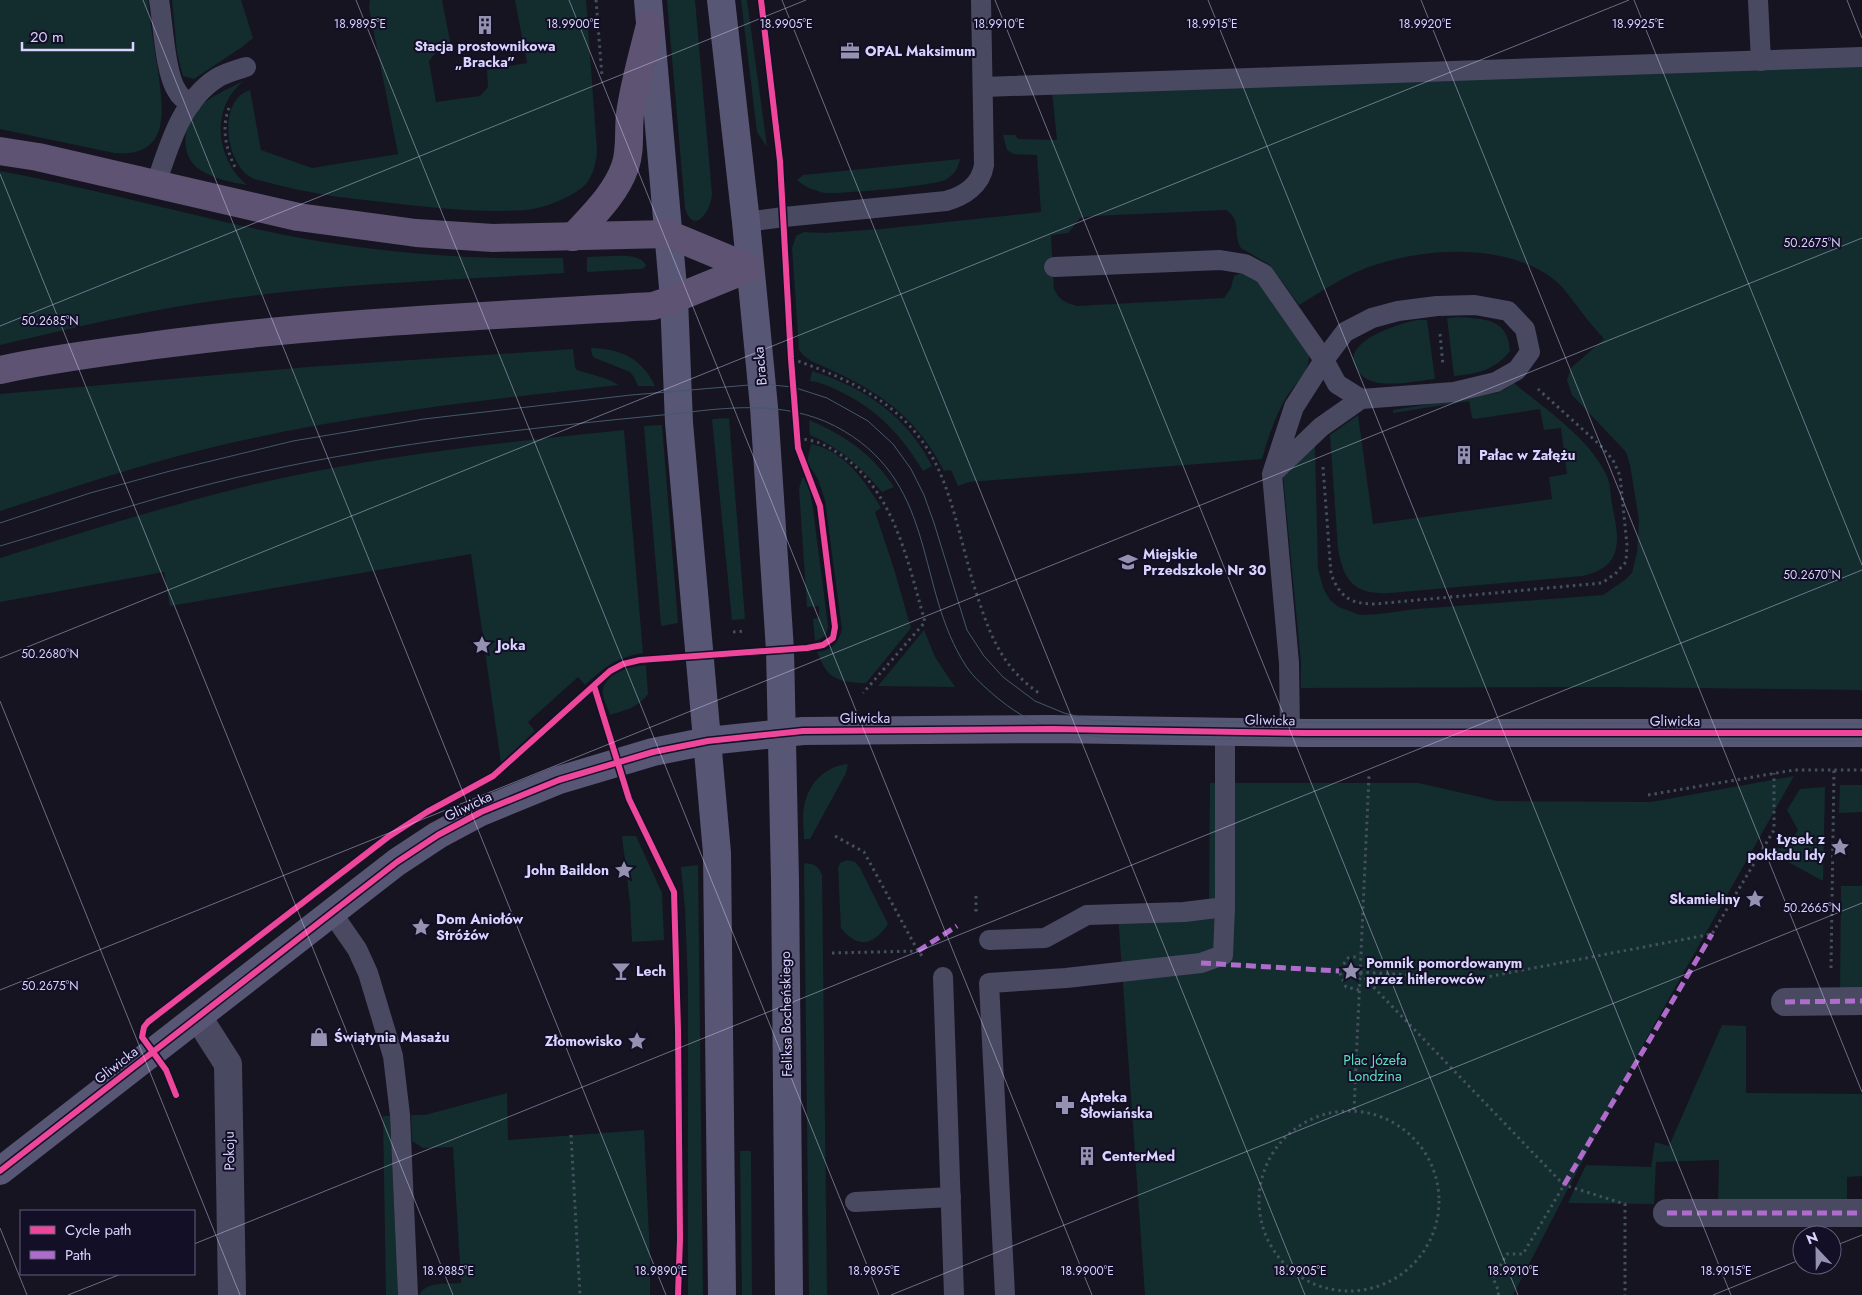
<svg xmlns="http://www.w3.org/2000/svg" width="1862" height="1295" viewBox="0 0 1862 1295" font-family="Jost,sans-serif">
  <rect width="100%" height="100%" fill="#161421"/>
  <g fill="#132c2d">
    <path d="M0 0H148C150 23 154 46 158 70 163 109 172 158 114 153L0 129Z"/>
    <polygon points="172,0 241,0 253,38 242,47 194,79 183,76 177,53"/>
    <path d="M370 0H442L451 46 439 49 429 61 436 102 480 96 488 87 487 70 527 63 515 0H586L597 150C596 165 592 182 579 190 564 200 544 208 526 210 469 214 413 205 356 199 328 196 301 191 274 184 267 182 259 181 252 178 225 164 217 100 250 90L261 150 312 168 398 154 369 8Z"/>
    <path d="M667 0H695L712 194C711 212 693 236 685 208Z"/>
    <polygon points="741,0 747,0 767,147 757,132"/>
    <path d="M1862 62V690L1609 687 1301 688V663L1283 476 1315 446 1318 569 1324 590 1330 600 1339 607 1360 615 1380 614 1416 609 1603 595 1625 580 1632 573 1637 553 1639 520 1630 465 1626 452 1572 395 1567 380 1571 368 1604 339C1593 327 1583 314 1573 301 1568 295 1564 288 1558 283 1510 240 1415 247 1359 271 1338 280 1319 293 1299 305L1270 265 1241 248C1232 234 1243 221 1226 210L1093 216 1080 218 1068 233 1051 235 1054 289C1059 300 1066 303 1077 306L1224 298 1231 288 1234 276 1243 272 1252 276 1261 284 1309 354C1310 373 1295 383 1286 398 1275 416 1268 439 1262 459L969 482 958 486 951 470 944 471C913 410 871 387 811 361L803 355 799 350 792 248 796 236 804 232 825 233 881 229 1041 212 1037 155 1013 154 1007 150 1003 135H1015L1018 139 1057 140 1052 92Z"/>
    <path d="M243 81C239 85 235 89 232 93 211 122 221 164 247 185 231 182 213 179 199 169 179 155 183 123 199 107 211 96 228 89 243 81Z"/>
    <path d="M960 159C958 169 954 175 945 180 932 186 842 194 825 193 815 191 805 187 797 180L803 175Z"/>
    <path d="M0 171C103 190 204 220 306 239 391 254 477 260 563 258L564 273C454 280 343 283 234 298 155 308 77 327 0 345Z"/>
    <path d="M611 256C622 256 640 254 646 265L645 267 641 269 587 272V257Z"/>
    <path d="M1460 317C1486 319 1508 319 1510 351 1495 370 1477 374 1454 376L1447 318Z"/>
    <path d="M1416 320H1427L1435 379C1417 381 1386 388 1369 380 1362 377 1356 370 1354 363 1348 339 1399 324 1416 320Z"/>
    <path d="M591 348C620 349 641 357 655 386H638L634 377 630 372 595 358 592 355Z"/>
    <path d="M573 349 575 367 577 370 607 379 619 385C483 400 348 415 214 447 142 464 71 488 0 511V394L308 367Z"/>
    <path d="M812 371C865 388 906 415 932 466L923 471C902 436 880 412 843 393 833 388 821 382 810 381Z"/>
    <path d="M1514 383C1546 410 1587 436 1606 474 1611 484 1610 494 1612 504 1614 514 1616 524 1617 534 1618 560 1607 570 1582 576L1390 593C1356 595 1344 583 1338 549L1330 435 1358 415 1373 524 1552 499 1549 477 1567 474 1561 428 1544 430 1540 409 1475 419 1472 418 1469 401 1393 413V410L1496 393 1506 389Z"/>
    <polygon points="729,418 745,619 732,620 712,419"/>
    <path d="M809 420C846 436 871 453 894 487L882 492C861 467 841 448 810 435Z"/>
    <polygon points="662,425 678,623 661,626 644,426"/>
    <path d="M624 430 643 653C617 657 605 667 585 685L578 677 528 722 535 731 501 763 471 554 170 606 164 572 0 602V558C83 532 166 506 251 485 374 456 499 443 624 430Z"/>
    <path d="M811 444C844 450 866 482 881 508L875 512 894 569 911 628 866 683C853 683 836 682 827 671 823 666 820 658 817 652 831 651 839 643 842 629L825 500 818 479 807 462Z"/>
    <path d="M802 478H804L810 491 813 509 828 626C827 635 824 638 815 641L813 619 819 618V606L807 607 799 489Z"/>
    <polygon points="924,630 935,657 955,687 878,686"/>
    <path d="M646 665 648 694C637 708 626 710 610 715 608 708 601 696 603 689 607 672 632 666 646 665Z"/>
    <path d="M848 764 846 773 810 839H804C804 829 802 817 804 807 808 784 825 766 848 764Z"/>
    <polygon points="1794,776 1639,1052 1513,1295 1145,1295 1118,914 1209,913 1210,783 1419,783 1497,801 1651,802"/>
    <polygon points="1840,785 1862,785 1862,812 1839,813"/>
    <polygon points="1825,787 1823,881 1764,849 1786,848 1798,830 1787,810 1800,789"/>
    <polygon points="622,836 636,836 662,893 664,940 632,942 630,903"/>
    <path d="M847 860 855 862 860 868 888 924C873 946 858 949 841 928L838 868 840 863Z"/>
    <path d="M804 863C814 864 818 865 822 875L827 1295H809Z"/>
    <polygon points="698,865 703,1295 688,1295 688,986 685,908 681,867"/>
    <polygon points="1841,886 1862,886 1862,993 1840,994"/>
    <polygon points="1722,1025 1746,1026 1746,1093 1862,1094 1862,1176 1847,1177 1847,1204 1718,1204 1719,1160 1656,1162 1654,1204 1568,1203 1586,1165 1651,1167 1655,1142 1669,1146"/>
    <path d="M507 1093 508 1140 644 1130 650 1257V1295H419C428 1280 446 1285 461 1283L453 1147 423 1148 412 1141 411 1115H425Z"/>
    <polygon points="383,1116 390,1116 398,1295 386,1295"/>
    <polygon points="740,1151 751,1151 752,1295 742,1295"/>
  </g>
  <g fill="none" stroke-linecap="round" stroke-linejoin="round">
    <g stroke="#44505f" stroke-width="3" stroke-dasharray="2.5 4" stroke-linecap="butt">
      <polyline points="596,0 602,76"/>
      <path d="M229 108C221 128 226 150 236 169"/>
      <polyline points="1440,334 1443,365"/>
      <path d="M792 359C858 382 916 410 943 480 959 521 966 565 981 607 993 643 1007 671 1039 693"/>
      <path d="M798 438C807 440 817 441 824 445 892 478 906 556 925 622L863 693"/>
      <path d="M1323 467 1331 574C1340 597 1350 604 1375 604L1602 583 1615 574 1626 562 1627 545 1620 476 1613 460 1600 445 1538 389"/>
      <polyline points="733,632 745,631"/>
      <polyline points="1648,795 1794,770 1862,770"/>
      <polyline points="835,836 864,852 918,951 923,957"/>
      <polyline points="976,896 976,914"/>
      <polyline points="832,953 918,951"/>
      <polyline points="1831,968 1834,770"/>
      <polyline points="1360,972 1476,979 1712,934 1774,830 1774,773"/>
      <polyline points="1360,973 1564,1185 1625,1204 1625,1295"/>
      <polyline points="1359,990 1346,987 1339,971 1348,958 1360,956"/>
      <polyline points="1354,1110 1369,775"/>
      <circle cx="1349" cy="1201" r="90"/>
      <polyline points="571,1135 580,1295"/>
      <polyline points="1498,1295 1499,1292 1493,1278 1507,1254 1523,1254 1564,1185"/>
    </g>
    <g stroke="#4a4962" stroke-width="20">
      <path d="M159 0C163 22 165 74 177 91 180 97 185 100 191 104"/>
      <polyline points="1758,0 1761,61"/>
      <polyline points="983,87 1862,57"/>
      <path d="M156 184C169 146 181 101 217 78 225 73 236 70 246 67"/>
      <path d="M746 222 784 217 946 201C964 196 981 185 984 165L981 0"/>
      <polyline points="1054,267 1220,260 1245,264 1264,274 1324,360 1337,384 1361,399"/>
      <polyline points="1272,474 1294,407 1324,360 1345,332 1372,318 1398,311 1437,306 1475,305 1508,311 1525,329 1530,352 1517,370 1496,382 1454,392 1361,399 1321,427 1272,474 1289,663 1290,732"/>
      <polyline points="332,913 357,949 368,973 393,1056 400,1115 408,1295"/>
      <polyline points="989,940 1045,938 1087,915 1184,912 1225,907 1225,731"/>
      <polyline points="943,977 954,1295"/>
      <polyline points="855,1202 951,1197"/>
      <polyline points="1005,1295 989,983 1066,978 1201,963 1223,955 1225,907"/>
    </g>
    <g stroke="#4a4962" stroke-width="28">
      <polyline points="1785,1002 1862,1001"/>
      <polyline points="198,1017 228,1064 232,1295"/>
      <polyline points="1667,1213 1862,1213"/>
    </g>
    <g stroke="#575674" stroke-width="28">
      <polyline points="648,0 674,299 679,423 717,853 722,1295"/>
      <polyline points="721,0 746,222 764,407 780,650 785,880 789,1295"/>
      <polyline points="0,1171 348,900 397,862 438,835 481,812 559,780 653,752 708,741 803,731 1052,729 1305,733 1862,733"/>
    </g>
    <g stroke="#5e5373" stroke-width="28">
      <polyline points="0,151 38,157 298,217 416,233 493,238 668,234 750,268"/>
      <path d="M573 237C592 216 615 195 625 167 631 150 628 132 630 114 634 84 643 54 650 25"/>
      <path d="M0 370C49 359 99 353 149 346 316 323 484 316 653 306L674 299 750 268"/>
    </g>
    <g stroke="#43596b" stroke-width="1">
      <polyline points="0,523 90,493 170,471 293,441 424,419 631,395 761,384 793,387 827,398 868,421 893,444 911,469 924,495 934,523 967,630 984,656 1003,677 1035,701 1064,713 1092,720 1137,722 1862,724"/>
      <path d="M0 546C71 525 142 501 214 483 344 450 478 434 612 420 635 418 659 415 682 413 737 406 794 401 844 431 938 487 915 587 966 666 974 678 985 687 995 696 1011 709 1028 721 1049 727 1095 742 1146 738 1194 739L1862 741"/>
    </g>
    <g stroke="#b06ccc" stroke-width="5" stroke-dasharray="10 5" stroke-linecap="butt">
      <polyline points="918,951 957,926"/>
      <polyline points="1201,963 1339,971"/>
      <polyline points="1785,1002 1862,1001"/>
      <polyline points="1564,1185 1712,934"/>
      <polyline points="1667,1213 1862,1213"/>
    </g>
    <g stroke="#130f26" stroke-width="9">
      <g id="cycleway">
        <polyline points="594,686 629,799 674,892 678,1030 680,1239 678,1295"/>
        <polyline points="176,1095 166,1070 142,1037 144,1027 148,1022 388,837 427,812 493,776 610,671 623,664 640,660 807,648 823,645 833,638 835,627 820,506 798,448 791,359 780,161 761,0"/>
        <polyline points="0,1171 348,900 397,862 438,835 481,812 559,780 653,752 708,741 803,731 1052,729 1305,733 1862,733"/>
      </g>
    </g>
    <use href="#cycleway" stroke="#ed469a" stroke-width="6"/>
  </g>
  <path fill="none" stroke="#d9d4ff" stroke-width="1" stroke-opacity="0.45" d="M143 0 666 1295M356 0 879 1295M569 0 1092 1295M782 0 1305 1295M995 0 1518 1295M1208 0 1731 1295M1421 0 1862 1092M1634 0 1862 565M1847 0 1862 38M0 174 453 1295M0 326 806 0M0 658 1629 0M0 701 240 1295M0 990 1862 238M0 1228 27 1295M194 1244 1862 570M1832 1247 1862 1235M68 1295 121 1274M891 1295 1862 903M1713 1295 1802 1259"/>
  <defs>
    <g id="building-bare" transform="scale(1.5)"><path d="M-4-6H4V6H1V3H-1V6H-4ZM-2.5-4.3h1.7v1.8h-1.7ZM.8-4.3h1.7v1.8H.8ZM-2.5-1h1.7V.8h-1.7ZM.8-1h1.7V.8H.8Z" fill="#9591b1" stroke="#130f26" stroke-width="2.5" paint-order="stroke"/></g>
    <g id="office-bare" transform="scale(1.5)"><path d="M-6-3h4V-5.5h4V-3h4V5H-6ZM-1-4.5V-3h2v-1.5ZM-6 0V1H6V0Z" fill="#9591b1" stroke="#130f26" stroke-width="2.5" paint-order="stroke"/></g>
    <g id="school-bare" transform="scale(1.5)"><path d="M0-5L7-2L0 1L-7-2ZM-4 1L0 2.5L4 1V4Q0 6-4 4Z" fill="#9591b1" stroke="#130f26" stroke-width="2.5" paint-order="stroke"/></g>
    <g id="sight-bare" transform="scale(1.5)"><path d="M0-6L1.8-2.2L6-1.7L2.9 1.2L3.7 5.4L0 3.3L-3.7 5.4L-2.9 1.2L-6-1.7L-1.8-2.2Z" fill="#9591b1" stroke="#130f26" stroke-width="2.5" paint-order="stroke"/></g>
    <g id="bar-bare" transform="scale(1.5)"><path d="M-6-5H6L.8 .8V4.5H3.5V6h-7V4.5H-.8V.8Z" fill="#9591b1" stroke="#130f26" stroke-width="2.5" paint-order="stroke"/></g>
    <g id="shop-bare" transform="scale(1.5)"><path d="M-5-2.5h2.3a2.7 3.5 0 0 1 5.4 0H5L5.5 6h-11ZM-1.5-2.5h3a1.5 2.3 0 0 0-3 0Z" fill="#9591b1" stroke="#130f26" stroke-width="2.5" paint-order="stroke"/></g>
    <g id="pharmacy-bare" transform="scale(1.5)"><path d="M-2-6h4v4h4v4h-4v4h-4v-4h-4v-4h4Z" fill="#9591b1" stroke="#130f26" stroke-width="2.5" paint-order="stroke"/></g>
  </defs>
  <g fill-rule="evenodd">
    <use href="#building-bare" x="485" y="25"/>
    <use href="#office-bare" x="850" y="51"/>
    <use href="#building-bare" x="1464" y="455"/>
    <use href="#school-bare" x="1128" y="562"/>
    <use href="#sight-bare" x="482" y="645"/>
    <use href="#sight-bare" x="1840" y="847"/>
    <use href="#sight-bare" x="624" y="870"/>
    <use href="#sight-bare" x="1755" y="899"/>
    <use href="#sight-bare" x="421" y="927"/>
    <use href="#bar-bare" x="621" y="971"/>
    <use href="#sight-bare" x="1351" y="971"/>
    <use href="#shop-bare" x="319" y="1037"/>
    <use href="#sight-bare" x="637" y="1041"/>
    <use href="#pharmacy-bare" x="1065" y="1105"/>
    <use href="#building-bare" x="1087" y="1156"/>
  </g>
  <g text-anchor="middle" stroke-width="4" stroke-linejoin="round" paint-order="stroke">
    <g font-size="14" font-weight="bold" fill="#d9d4ff" stroke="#130f26" text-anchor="start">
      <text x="485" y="51" text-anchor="middle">Stacja prostownikowa<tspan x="485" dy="16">„Bracka”</tspan></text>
      <text x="865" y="56">OPAL Maksimum</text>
      <text x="1479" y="460">Pałac w Załężu</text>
      <text x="1143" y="559">Miejskie<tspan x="1143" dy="16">Przedszkole Nr 30</tspan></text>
      <text x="497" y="650">Joka</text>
      <text x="1825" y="844" text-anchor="end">Łysek z<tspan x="1825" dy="16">pokładu Idy</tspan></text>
      <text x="609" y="875" text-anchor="end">John Baildon</text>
      <text x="1740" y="904" text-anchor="end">Skamieliny</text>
      <text x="436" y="924">Dom Aniołów<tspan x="436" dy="16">Stróżów</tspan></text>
      <text x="1366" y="968">Pomnik pomordowanym<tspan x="1366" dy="16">przez hitlerowców</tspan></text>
      <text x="636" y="976">Lech</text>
      <text x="334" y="1042">Świątynia Masażu</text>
      <text x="622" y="1046" text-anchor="end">Złomowisko</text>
      <text x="1080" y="1102">Apteka<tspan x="1080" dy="16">Słowiańska</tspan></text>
      <text x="1102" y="1161">CenterMed</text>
    </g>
    <g font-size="14" fill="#d9d4ff" stroke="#130f26">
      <text transform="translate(760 366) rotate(-95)" y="5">Bracka</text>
      <text x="865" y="723">Gliwicka</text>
      <text transform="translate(1270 720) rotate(1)" y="5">Gliwicka</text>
      <text x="1675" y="726">Gliwicka</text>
      <text transform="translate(468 806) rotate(-26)" y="5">Gliwicka</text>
      <text transform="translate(786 1014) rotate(-91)" y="5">Feliksa Bocheńskiego</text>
      <text transform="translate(116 1065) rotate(-38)" y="5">Gliwicka</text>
      <text transform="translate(229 1151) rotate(-91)" y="5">Pokoju</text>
    </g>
    <g font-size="14" fill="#5fe0c0" stroke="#130f26">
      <text x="1375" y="1065">Plac Józefa<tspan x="1375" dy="16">Londzina</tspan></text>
    </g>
  </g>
  <g font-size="12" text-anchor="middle" fill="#d9d4ff" stroke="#130f26" stroke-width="4" stroke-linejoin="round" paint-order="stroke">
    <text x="360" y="28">18.9895°E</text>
    <text x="573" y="28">18.9900°E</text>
    <text x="786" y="28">18.9905°E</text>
    <text x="999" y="28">18.9910°E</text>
    <text x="1212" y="28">18.9915°E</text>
    <text x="1425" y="28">18.9920°E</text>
    <text x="1638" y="28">18.9925°E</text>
    <text x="1812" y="247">50.2675°N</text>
    <text x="50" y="325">50.2685°N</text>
    <text x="1812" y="579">50.2670°N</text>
    <text x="50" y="658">50.2680°N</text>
    <text x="1812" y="912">50.2665°N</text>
    <text x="50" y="990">50.2675°N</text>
    <text x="448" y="1275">18.9885°E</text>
    <text x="661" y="1275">18.9890°E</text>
    <text x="874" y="1275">18.9895°E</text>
    <text x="1087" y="1275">18.9900°E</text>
    <text x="1300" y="1275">18.9905°E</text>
    <text x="1513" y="1275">18.9910°E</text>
    <text x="1726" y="1275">18.9915°E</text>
  </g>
  <rect x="20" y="1210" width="175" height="65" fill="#130f26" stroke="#625e7d"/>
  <rect x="30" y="1226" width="25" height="8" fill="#ed469a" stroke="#625e7d"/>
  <text x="65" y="1235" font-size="15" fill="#d9d4ff">Cycle path</text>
  <rect x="30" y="1251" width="25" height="8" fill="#b06ccc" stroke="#625e7d"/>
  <text x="65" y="1260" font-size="15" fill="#d9d4ff">Path</text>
  <g transform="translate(1817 1250) rotate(338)"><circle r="24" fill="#130f26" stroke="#625e7d"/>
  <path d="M0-4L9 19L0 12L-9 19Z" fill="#9591b1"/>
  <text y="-8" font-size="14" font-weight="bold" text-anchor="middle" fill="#d9d4ff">N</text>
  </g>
  <path d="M22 42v8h111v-8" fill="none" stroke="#d9d4ff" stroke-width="2.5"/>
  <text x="30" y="42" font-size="15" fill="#d9d4ff" stroke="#130f26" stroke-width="4" paint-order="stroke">20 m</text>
</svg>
